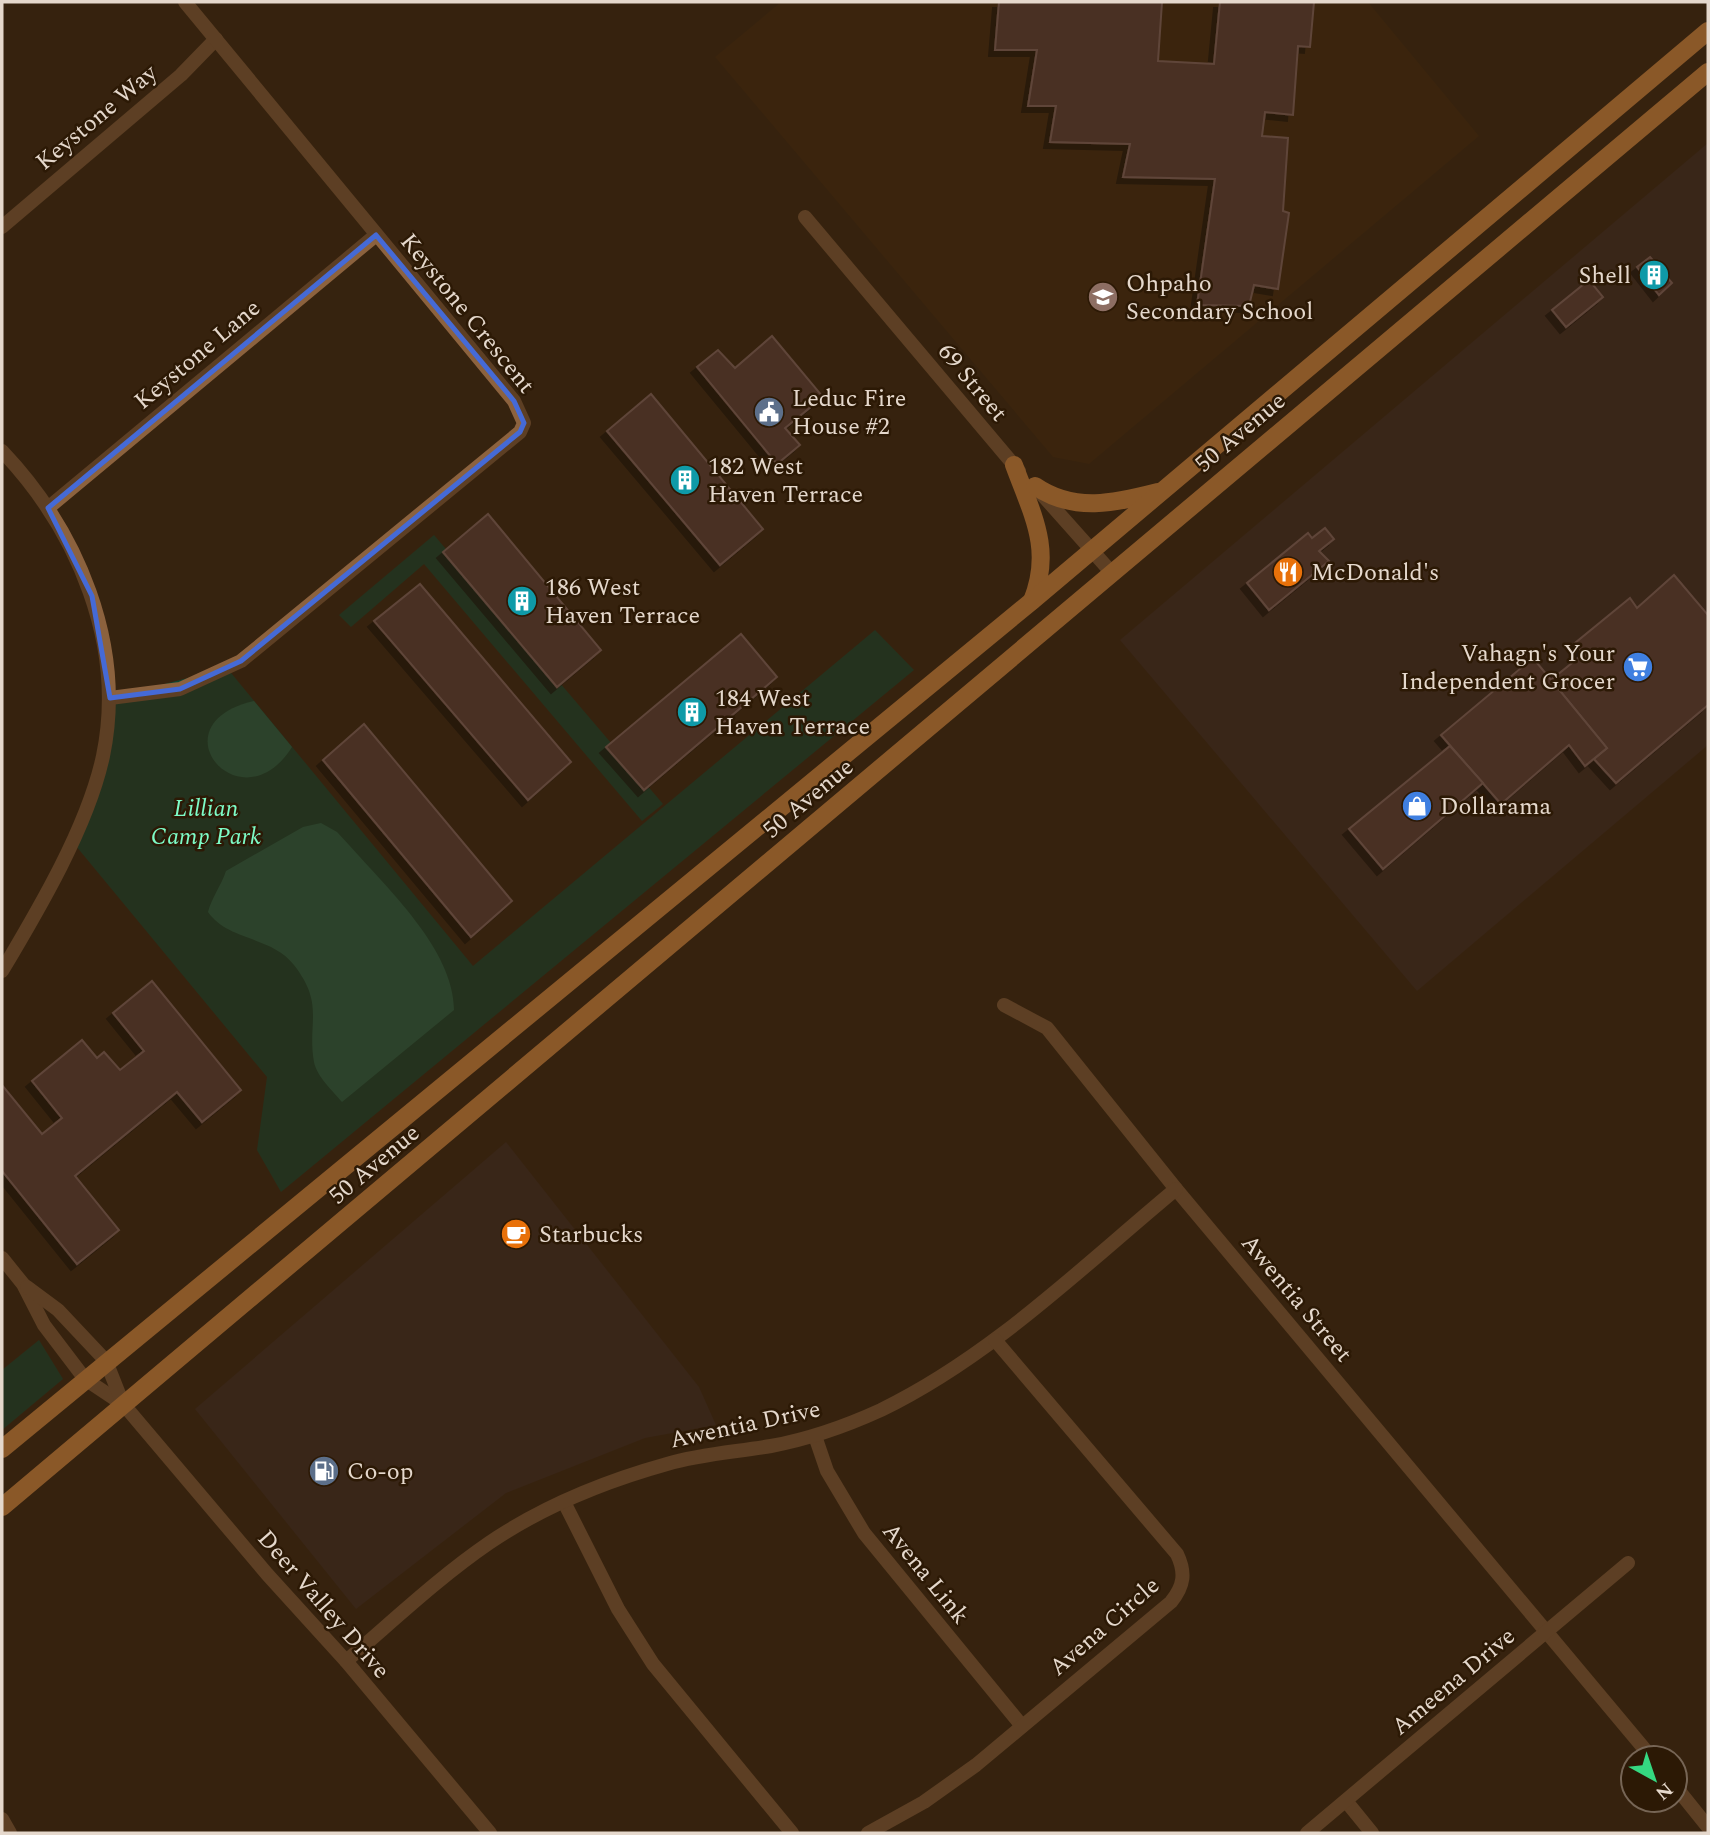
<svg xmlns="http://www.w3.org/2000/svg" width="1710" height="1835" viewBox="0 0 1710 1835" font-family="Spectral,serif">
  <defs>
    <filter id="shadow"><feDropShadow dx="-6" dy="6" stdDeviation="0" flood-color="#0009"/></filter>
  </defs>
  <rect width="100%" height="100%" fill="#36230f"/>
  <g fill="#3d2a24">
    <polygon points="1708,143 1708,745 1417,991 1120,640"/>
    <polygon points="506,1142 699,1387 716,1425 645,1438 506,1493 356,1609 195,1409"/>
  </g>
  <polygon fill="#40270d" points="781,2 1368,2 1479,136 1089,464 1053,457 715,57"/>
  <g fill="#0e4632">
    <polygon points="434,535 663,804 642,821 424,564 351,627 339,615"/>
    <polygon points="875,630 914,670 281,1192 257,1150 267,1077 71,840 88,803 110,698 227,668 473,966"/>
    <polygon points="39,1340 63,1379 2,1430 2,1370"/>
  </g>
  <g fill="#21694e">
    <path d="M254 701 292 747C241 828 153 724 254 701Z"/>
    <path d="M321 823 337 832 349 845C387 888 454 950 454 1010L342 1102C333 1091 317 1077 314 1062 307 1022 325 1005 294 965 272 936 228 941 208 912 212 897 221 886 226 871L303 827Z"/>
  </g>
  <g fill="#5e403d" stroke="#91706d" stroke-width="2" filter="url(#shadow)">
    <polygon points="999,2 1162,2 1158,61 1214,64 1220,2 1314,2 1310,47 1298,46 1293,115 1265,112 1262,136 1288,138 1283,211 1289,213 1278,289 1254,285 1249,306 1197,305 1215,179 1123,177 1130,144 1050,142 1056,106 1028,106 1037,50 995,50"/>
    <polygon points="1650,257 1672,283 1659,295 1637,267"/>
    <polygon points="1589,280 1603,297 1566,327 1552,310"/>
    <polygon points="772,336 823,397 785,428 800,445 777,464 697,367 718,350 735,368"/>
    <polygon points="651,394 763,529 720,565 607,431"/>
    <polygon points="488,514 601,650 557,687 443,552"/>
    <polygon points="1325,528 1334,539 1319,551 1329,561 1269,610 1247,583 1308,533 1312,538"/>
    <polygon points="1674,575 1708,615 1708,705 1616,783 1594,759 1607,748 1551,680 1583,654 1575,643 1630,598 1637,608"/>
    <polygon points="420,584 571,762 528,800 374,621"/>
    <polygon points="741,634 777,677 644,790 606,747"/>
    <polygon points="1533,658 1607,748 1585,766 1569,745 1501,804 1441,735"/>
    <polygon points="364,724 512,901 471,937 323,760"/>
    <polygon points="1450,746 1483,783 1383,869 1349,829"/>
    <polygon points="152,981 241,1090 202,1122 177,1092 75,1176 119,1230 77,1264 2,1171 2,1085 42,1134 62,1118 32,1081 82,1040 97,1058 104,1052 120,1070 144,1051 113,1013"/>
  </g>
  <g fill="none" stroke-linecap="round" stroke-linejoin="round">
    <g stroke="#8c623e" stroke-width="14">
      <polyline points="2,227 181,75 216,39"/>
      <polyline points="48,508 376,235"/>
      <polyline points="110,698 180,689 241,661 520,432 524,423 514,401 185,2"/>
      <polyline points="1004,1005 1047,1028 1176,1189 1652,1758"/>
      <polyline points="815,1436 827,1471 864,1533 1022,1726"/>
      <polyline points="564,1502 618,1609 653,1664 792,1833"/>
      <path d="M346 1661C393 1621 438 1578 489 1543 542 1507 606 1481 667 1464 701 1454 736 1452 771 1446 809 1439 846 1426 881 1410 992 1356 1082 1267 1176 1189"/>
      <polyline points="1675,1786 1708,1827"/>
      <polyline points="1346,1801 1372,1833"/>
      <polyline points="2,1819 10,1833"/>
      <path d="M868 1833 924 1802 976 1765 1171 1602C1184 1586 1186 1573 1177 1554L995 1340"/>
    </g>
    <g stroke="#8c623e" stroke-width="14">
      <polyline points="805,217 1019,471"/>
      <path d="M2 451C78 531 126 645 103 756 88 826 39 909 2 971"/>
      <polyline points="1038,490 1112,573"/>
      <polyline points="2,1258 23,1284 44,1325 85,1379 124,1405 267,1574 346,1661 490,1833"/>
      <polyline points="27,1287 58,1310 106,1361 123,1404"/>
      <polyline points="1307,1833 1628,1563"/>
    </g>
    <g stroke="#f09948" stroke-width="18">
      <path d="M1014 465C1032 514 1053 549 1032 601"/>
      <path d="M1035 486C1074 513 1115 503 1158 492"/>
      <polyline points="2,1449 1032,601 1708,31"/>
      <polyline points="2,1507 1708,72"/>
    </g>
  </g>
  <path d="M0 0H1710V1835H0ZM376 235 514 401 524 423 520 432 241 661 180 689 110 698 92 596 48 508Z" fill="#36230f" fill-opacity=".55" fill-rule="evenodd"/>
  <path fill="none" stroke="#456ad6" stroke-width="5" stroke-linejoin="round" d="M376 235 514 401 524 423 520 432 241 661 180 689 110 698 92 596 48 508Z"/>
  <defs>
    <g id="building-disc" transform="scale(1.575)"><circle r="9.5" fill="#0f9aa8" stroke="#2c1905"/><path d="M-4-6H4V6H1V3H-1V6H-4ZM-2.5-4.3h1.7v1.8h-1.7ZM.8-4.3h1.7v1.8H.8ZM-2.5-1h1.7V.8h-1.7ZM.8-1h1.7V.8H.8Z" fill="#fff"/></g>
    <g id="school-disc" transform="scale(1.575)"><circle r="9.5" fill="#8d6e63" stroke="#2c1905"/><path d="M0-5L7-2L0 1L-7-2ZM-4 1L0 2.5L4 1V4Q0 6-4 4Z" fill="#fff"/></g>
    <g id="civic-disc" transform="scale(1.575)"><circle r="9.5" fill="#5c6f8a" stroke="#2c1905"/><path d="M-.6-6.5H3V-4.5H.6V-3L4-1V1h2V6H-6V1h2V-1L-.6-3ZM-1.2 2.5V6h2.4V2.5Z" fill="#fff"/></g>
    <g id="restaurant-disc" transform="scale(1.575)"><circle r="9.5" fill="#e8710a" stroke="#2c1905"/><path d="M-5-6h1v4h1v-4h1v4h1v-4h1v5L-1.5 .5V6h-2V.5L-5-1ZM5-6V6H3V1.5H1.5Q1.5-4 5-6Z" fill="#fff"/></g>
    <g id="supermarket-disc" transform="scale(1.575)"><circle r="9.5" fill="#3f7fe0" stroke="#2c1905"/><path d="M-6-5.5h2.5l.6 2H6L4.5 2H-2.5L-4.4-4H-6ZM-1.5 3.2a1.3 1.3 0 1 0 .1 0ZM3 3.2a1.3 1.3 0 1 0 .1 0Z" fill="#fff"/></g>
    <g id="shop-disc" transform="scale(1.575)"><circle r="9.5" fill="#3f7fe0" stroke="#2c1905"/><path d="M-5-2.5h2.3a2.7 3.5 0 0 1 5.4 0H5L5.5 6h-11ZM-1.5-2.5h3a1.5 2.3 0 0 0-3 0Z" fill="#fff"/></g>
    <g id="cafe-disc" transform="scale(1.575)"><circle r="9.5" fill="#e8710a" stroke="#2c1905"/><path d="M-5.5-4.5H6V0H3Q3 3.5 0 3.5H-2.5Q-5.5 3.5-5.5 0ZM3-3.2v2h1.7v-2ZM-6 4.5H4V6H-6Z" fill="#fff"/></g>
    <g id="fuel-disc" transform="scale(1.575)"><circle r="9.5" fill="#5c6f8a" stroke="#2c1905"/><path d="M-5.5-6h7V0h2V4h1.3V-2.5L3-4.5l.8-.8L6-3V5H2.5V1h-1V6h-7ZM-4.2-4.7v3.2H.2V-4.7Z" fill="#fff"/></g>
  </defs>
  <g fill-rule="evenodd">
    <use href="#building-disc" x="1654" y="275"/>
    <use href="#school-disc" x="1103" y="297"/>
    <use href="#civic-disc" x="769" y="412"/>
    <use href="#building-disc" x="685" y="480"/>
    <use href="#restaurant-disc" x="1288" y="572"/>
    <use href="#building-disc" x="522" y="601"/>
    <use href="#supermarket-disc" x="1638" y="667"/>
    <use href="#building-disc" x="692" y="712"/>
    <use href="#shop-disc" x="1417" y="806"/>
    <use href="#cafe-disc" x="516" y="1234"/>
    <use href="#fuel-disc" x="324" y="1471"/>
  </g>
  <g text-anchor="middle" stroke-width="5" stroke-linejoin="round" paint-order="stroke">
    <g font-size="24" fill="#e5d8cc" stroke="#2c1905">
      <text transform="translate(96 117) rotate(-40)" y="8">Keystone Way</text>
      <text transform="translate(468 313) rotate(51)" y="8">Keystone Crescent</text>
      <text transform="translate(197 354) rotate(-40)" y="8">Keystone Lane</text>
      <text transform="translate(973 382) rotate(50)" y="8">69 Street</text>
      <text transform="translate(1240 432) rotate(-40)" y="8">50 Avenue</text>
      <text transform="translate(808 798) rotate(-40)" y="8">50 Avenue</text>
      <text transform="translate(374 1164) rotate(-40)" y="8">50 Avenue</text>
      <text transform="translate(1297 1298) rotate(50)" y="8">Awentia Street</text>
      <text transform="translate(745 1424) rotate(-12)" y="8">Awentia Drive</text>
      <text transform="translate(926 1573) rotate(51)" y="8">Avena Link</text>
      <text transform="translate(324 1604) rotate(49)" y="8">Deer Valley Drive</text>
      <text transform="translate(1104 1626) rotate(-41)" y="8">Avena Circle</text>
      <text transform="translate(1453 1681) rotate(-40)" y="8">Ameena Drive</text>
    </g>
    <g font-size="24" fill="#e5d8cc" stroke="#2c1905" text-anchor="start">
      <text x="1631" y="283" text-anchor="end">Shell</text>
      <text x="1126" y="291">Ohpaho<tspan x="1126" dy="28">Secondary School</tspan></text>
      <text x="792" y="406">Leduc Fire<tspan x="792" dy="28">House #2</tspan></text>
      <text x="708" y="474">182 West<tspan x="708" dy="28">Haven Terrace</tspan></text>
      <text x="1311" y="580">McDonald's</text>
      <text x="545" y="595">186 West<tspan x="545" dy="28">Haven Terrace</tspan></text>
      <text x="1615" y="661" text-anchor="end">Vahagn's Your<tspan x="1615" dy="28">Independent Grocer</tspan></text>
      <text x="715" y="706">184 West<tspan x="715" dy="28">Haven Terrace</tspan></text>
      <text x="1440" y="814">Dollarama</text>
      <text x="539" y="1242">Starbucks</text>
      <text x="347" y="1479">Co-op</text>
    </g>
    <g font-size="24" font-style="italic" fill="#7dfbc7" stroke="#2c1905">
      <text x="206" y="816">Lillian<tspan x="206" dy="28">Camp Park</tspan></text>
    </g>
  </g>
  <rect width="1710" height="1835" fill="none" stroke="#e5d8cc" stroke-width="7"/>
  <g transform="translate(1654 1779) rotate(140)"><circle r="33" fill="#2c1905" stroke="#766555" stroke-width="2"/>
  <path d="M0-5L12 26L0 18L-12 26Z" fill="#35d881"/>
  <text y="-10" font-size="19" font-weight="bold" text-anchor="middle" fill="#e5d8cc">N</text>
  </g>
</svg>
